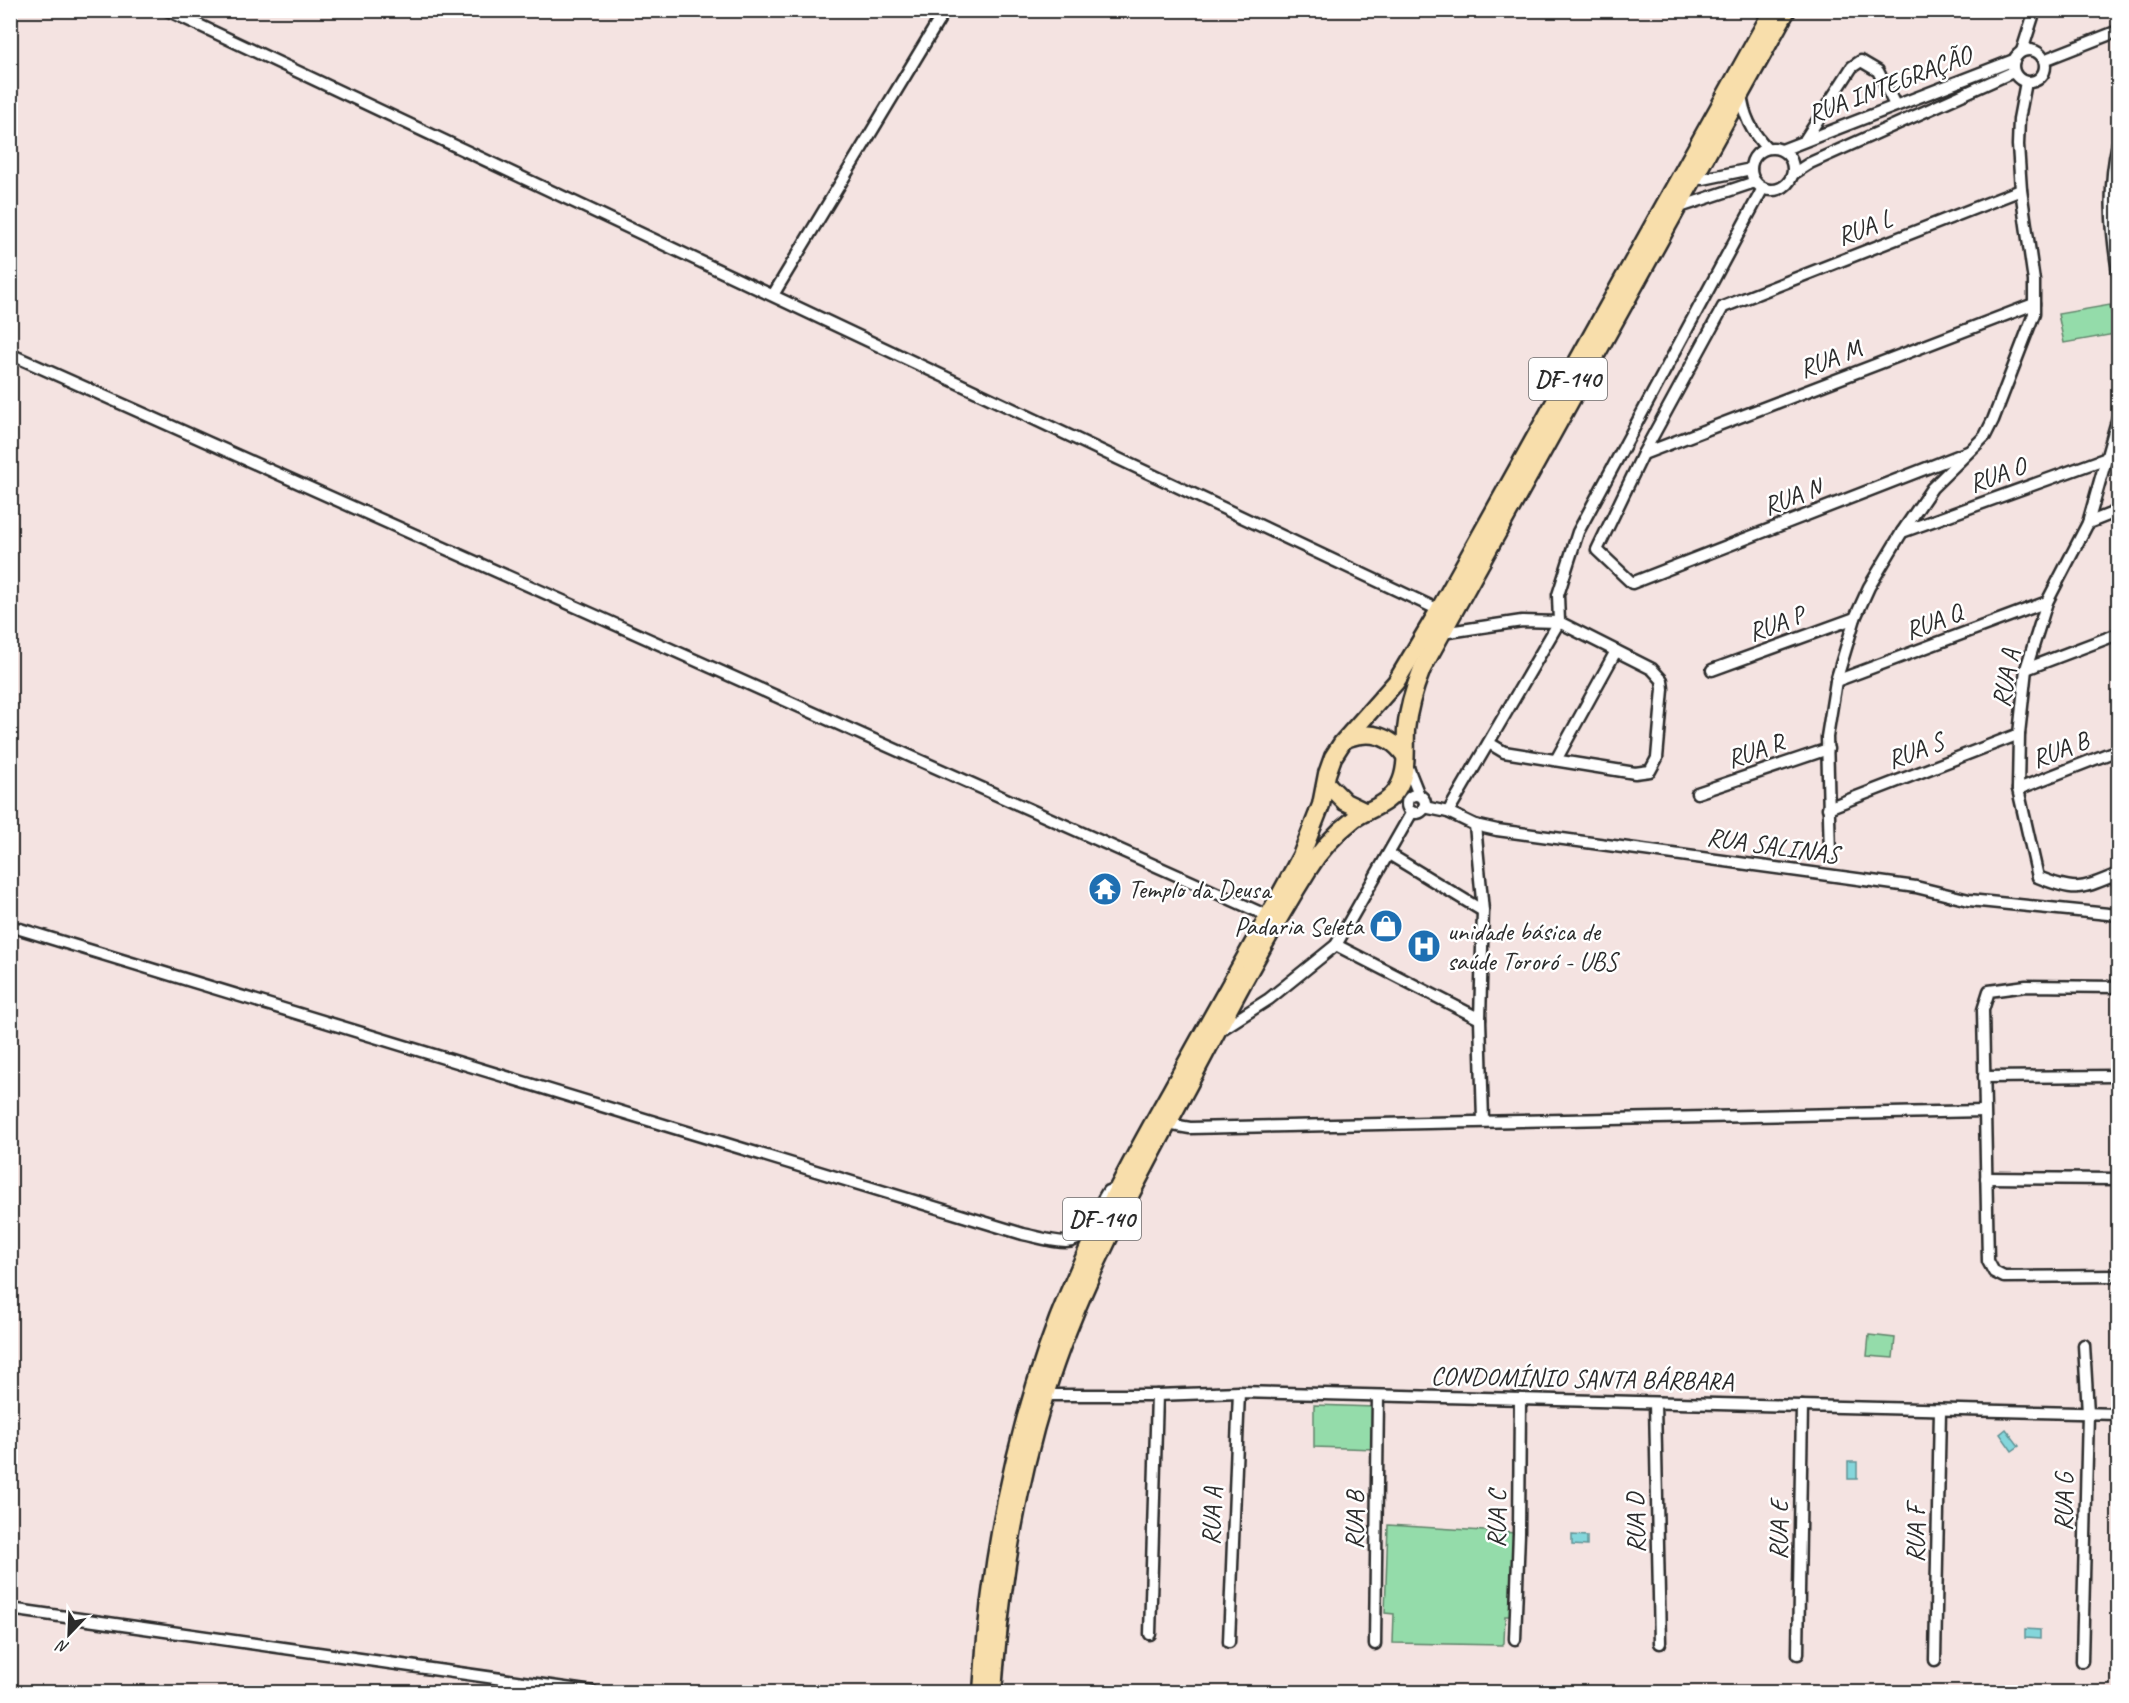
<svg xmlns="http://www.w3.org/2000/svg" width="2129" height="1703" viewBox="0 0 2129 1703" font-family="Caveat,sans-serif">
  <rect width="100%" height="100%" fill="#f4e3e1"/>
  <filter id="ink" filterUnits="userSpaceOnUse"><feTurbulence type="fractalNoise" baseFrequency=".0167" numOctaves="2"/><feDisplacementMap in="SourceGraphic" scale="12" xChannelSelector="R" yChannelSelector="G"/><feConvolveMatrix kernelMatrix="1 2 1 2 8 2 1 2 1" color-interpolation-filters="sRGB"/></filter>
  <g filter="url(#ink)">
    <g fill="#94dcaa" stroke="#60846a" stroke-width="1.5">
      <polygon points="2110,305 2115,334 2064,343 2058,314"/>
      <polygon points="1869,1335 1895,1338 1893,1358 1867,1356"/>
      <polygon points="1314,1405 1375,1407 1376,1449 1314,1447"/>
      <polygon points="1388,1525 1516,1533 1514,1616 1505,1616 1504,1643 1502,1645 1393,1643 1394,1614 1385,1613"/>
    </g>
    <g fill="#84d6db" stroke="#609295" stroke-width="1.5">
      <polygon points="2006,1429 2019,1446 2012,1451 2000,1434"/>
      <rect x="1848" y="1462" width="9" height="17"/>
      <polygon points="1572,1535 1587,1536 1587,1546 1572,1545"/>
      <polygon points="2025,1629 2040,1630 2040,1639 2025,1638"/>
    </g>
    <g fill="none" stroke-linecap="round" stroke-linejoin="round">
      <g stroke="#2b2b2b" stroke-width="15">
        <g id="minor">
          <polyline points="167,10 1439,610"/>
          <circle cx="2029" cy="66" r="16"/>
          <polyline points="2022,51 2035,10"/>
          <polyline points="2044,60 2118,31"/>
          <path d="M1741 93C1743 115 1751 132 1767 148"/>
          <polyline points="1805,140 1852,67 1861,61 1878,71 1895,105"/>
          <path d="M2118 143C2108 186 2111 229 2118 272"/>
          <circle cx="1772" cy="169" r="21"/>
          <polyline points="1782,150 2014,60"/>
          <polyline points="1793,174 1810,163 2013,72"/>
          <polyline points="1693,178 1703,179 1751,169"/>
          <polyline points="1677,208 1755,182"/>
          <polyline points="773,295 945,10"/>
          <polyline points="10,354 1268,916"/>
          <path d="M2118 417 2088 523 2047 602 2026 669 2019 734 2018 789 2038 877C2077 893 2081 889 2118 874"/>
          <polyline points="1968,452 1632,583 1597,550 1643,454 1723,307 2021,190"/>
          <polyline points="1643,454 2034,304"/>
          <polyline points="2088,523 2118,511"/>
          <polyline points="1902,532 2107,458"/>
          <polyline points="1442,633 1522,621 1559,622 1652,669 1662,680 1663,689 1657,758 1650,771 1635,773 1504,752 1489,743"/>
          <polyline points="2026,669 2118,634"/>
          <polyline points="1712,670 1855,618"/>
          <polyline points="1836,681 2047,602"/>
          <polyline points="1556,760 1616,651"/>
          <polyline points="1407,765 1419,795"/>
          <polyline points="2018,789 2118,750"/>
          <polyline points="1697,793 1828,749"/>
          <circle cx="1416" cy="804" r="9"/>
          <polyline points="1424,807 1448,812 1475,825 1497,830 1916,887 1969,900 2118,915"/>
          <polyline points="1828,808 2019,734"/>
          <polyline points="1448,812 1559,622 1558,595 1578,532 1763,188"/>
          <polyline points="1475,825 1483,911 1480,1019 1483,1121"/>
          <polyline points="1389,854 1483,911"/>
          <polyline points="1830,855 1827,737 1836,681 1855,618 1869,587 1902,532 1932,488 1985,436 1993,420 2034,314 2034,281 2021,190 2018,145 2019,119 2026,82"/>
          <path d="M10 926 1023 1234C1037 1237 1052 1242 1066 1242 1088 1242 1097 1206 1108 1191L1116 1189"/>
          <polyline points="1336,945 1480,1019"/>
          <polyline points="2118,987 2026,986 1989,991 1983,1010 1988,1261 1994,1272 2004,1277 2118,1276"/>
          <polyline points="1219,1031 1269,999 1336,945 1412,812"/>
          <polyline points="1984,1077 2118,1076"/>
          <polyline points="1167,1124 1190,1128 1984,1111"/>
          <polyline points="1986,1178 2118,1179"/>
          <polyline points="1045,1395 1157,1395 1239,1392 2118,1414"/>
          <polyline points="1655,1403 1660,1643"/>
          <polyline points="10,1609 593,1692"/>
          <polyline points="1150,1634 1157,1395"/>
          <polyline points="1515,1639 1519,1533 1520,1399"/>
          <polyline points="1229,1642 1239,1392"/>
          <polyline points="1375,1644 1378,1396"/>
          <polyline points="1798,1654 1802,1406"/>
          <polyline points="1935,1660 1940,1410"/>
          <polyline points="2082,1661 2088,1413 2084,1345"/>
        </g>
      </g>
      <g stroke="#2b2b2b" stroke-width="21">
        <g id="primary">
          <path d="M1348 738C1371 730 1391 736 1405 756"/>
          <polyline points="1326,783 1345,802 1366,812"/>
          <path d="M982 1692C989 1564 1012 1440 1058 1319 1089 1240 1129 1165 1171 1091 1214 1012 1259 935 1301 856L1321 805 1327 774 1333 757 1342 743 1396 682 1439 610 1773 10"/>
          <path d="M993 1692C1000 1592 1015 1492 1045 1395 1079 1285 1135 1185 1189 1084 1227 1012 1265 939 1308 870 1320 850 1336 833 1354 819 1370 808 1389 805 1399 786 1408 769 1405 749 1406 730 1408 708 1414 689 1422 669L1787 10"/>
        </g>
      </g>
      <use href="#minor" stroke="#fff" stroke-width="10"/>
      <use href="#primary" stroke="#f8deab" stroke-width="16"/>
    </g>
  </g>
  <defs>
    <g id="temple-disc" transform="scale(1.725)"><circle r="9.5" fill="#1f6fb2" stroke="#fff"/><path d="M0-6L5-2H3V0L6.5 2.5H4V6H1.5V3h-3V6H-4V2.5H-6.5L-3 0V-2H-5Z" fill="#fff"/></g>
    <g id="shop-disc" transform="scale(1.725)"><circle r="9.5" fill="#1f6fb2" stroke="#fff"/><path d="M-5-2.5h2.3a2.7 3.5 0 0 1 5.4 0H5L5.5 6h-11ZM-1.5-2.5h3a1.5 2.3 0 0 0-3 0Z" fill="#fff"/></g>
    <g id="hospital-disc" transform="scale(1.725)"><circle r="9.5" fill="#1f6fb2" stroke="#fff"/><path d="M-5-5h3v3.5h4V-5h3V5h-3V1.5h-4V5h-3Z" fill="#fff"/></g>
  </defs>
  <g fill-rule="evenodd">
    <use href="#temple-disc" x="1105" y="889"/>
    <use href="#shop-disc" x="1386" y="926"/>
    <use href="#hospital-disc" x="1424" y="946"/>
  </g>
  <g text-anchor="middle" stroke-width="5" stroke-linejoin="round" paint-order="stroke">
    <g fill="#fff" stroke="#6b6b6b" stroke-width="1.5">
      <rect x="1529" y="358" width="78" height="42" rx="4.5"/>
      <rect x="1063" y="1198" width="78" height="42" rx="4.5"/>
    </g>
    <g font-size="24" font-weight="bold" fill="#2b2b2b">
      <text x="1568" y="387">DF-140</text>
      <text x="1102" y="1227">DF-140</text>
    </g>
    <g font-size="26" fill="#2b2b2b" stroke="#fff">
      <text transform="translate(1889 84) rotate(-21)" y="9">RUA INTEGRAÇÃO</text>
      <text transform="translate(1864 227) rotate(-21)" y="9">RUA L</text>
      <text transform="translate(1830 358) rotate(-21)" y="9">RUA M</text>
      <text transform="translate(1997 474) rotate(-20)" y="9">RUA O</text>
      <text transform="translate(1792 496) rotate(-21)" y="9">RUA N</text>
      <text transform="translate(1933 621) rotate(-21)" y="9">RUA Q</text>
      <text transform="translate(1776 623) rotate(-20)" y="9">RUA P</text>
      <text transform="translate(2005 678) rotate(-80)" y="9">RUA A</text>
      <text transform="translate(2060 749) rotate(-21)" y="9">RUA B</text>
      <text transform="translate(1755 750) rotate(-19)" y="9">RUA R</text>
      <text transform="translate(1915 750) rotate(-21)" y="9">RUA S</text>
      <text transform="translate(1773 845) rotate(8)" y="9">RUA SALINAS</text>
      <text transform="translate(1582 1378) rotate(1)" y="9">CONDOMÍNIO SANTA BÁRBARA</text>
      <text transform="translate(2063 1502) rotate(-89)" y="9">RUA G</text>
      <text transform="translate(1211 1516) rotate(-88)" y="9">RUA A</text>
      <text transform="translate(1496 1519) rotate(-89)" y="9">RUA C</text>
      <text transform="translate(1354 1520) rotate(-89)" y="9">RUA B</text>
      <text transform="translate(1635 1523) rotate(-91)" y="9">RUA D</text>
      <text transform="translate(1778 1530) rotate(-89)" y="9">RUA E</text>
      <text transform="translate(1915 1534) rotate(-89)" y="9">RUA F</text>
    </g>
    <g font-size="26" fill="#2b2b2b" stroke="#fff" text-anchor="start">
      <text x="1128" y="898">Templo da Deusa</text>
      <text x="1363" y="935" text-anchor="end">Padaria Seleta</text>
      <text x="1447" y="940">unidade básica de<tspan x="1447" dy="30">saúde Tororó - UBS</tspan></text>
    </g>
  </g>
  <rect width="2129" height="1703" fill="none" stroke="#fff" stroke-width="36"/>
  <rect x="18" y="18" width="2093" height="1667" fill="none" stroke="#2b2b2b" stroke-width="2" filter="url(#ink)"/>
  <g transform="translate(69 1634) rotate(203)" stroke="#ffffff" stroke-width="4.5" paint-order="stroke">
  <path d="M0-4.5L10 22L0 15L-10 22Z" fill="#2b2b2b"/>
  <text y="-9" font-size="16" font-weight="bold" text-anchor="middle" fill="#2b2b2b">N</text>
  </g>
</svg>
